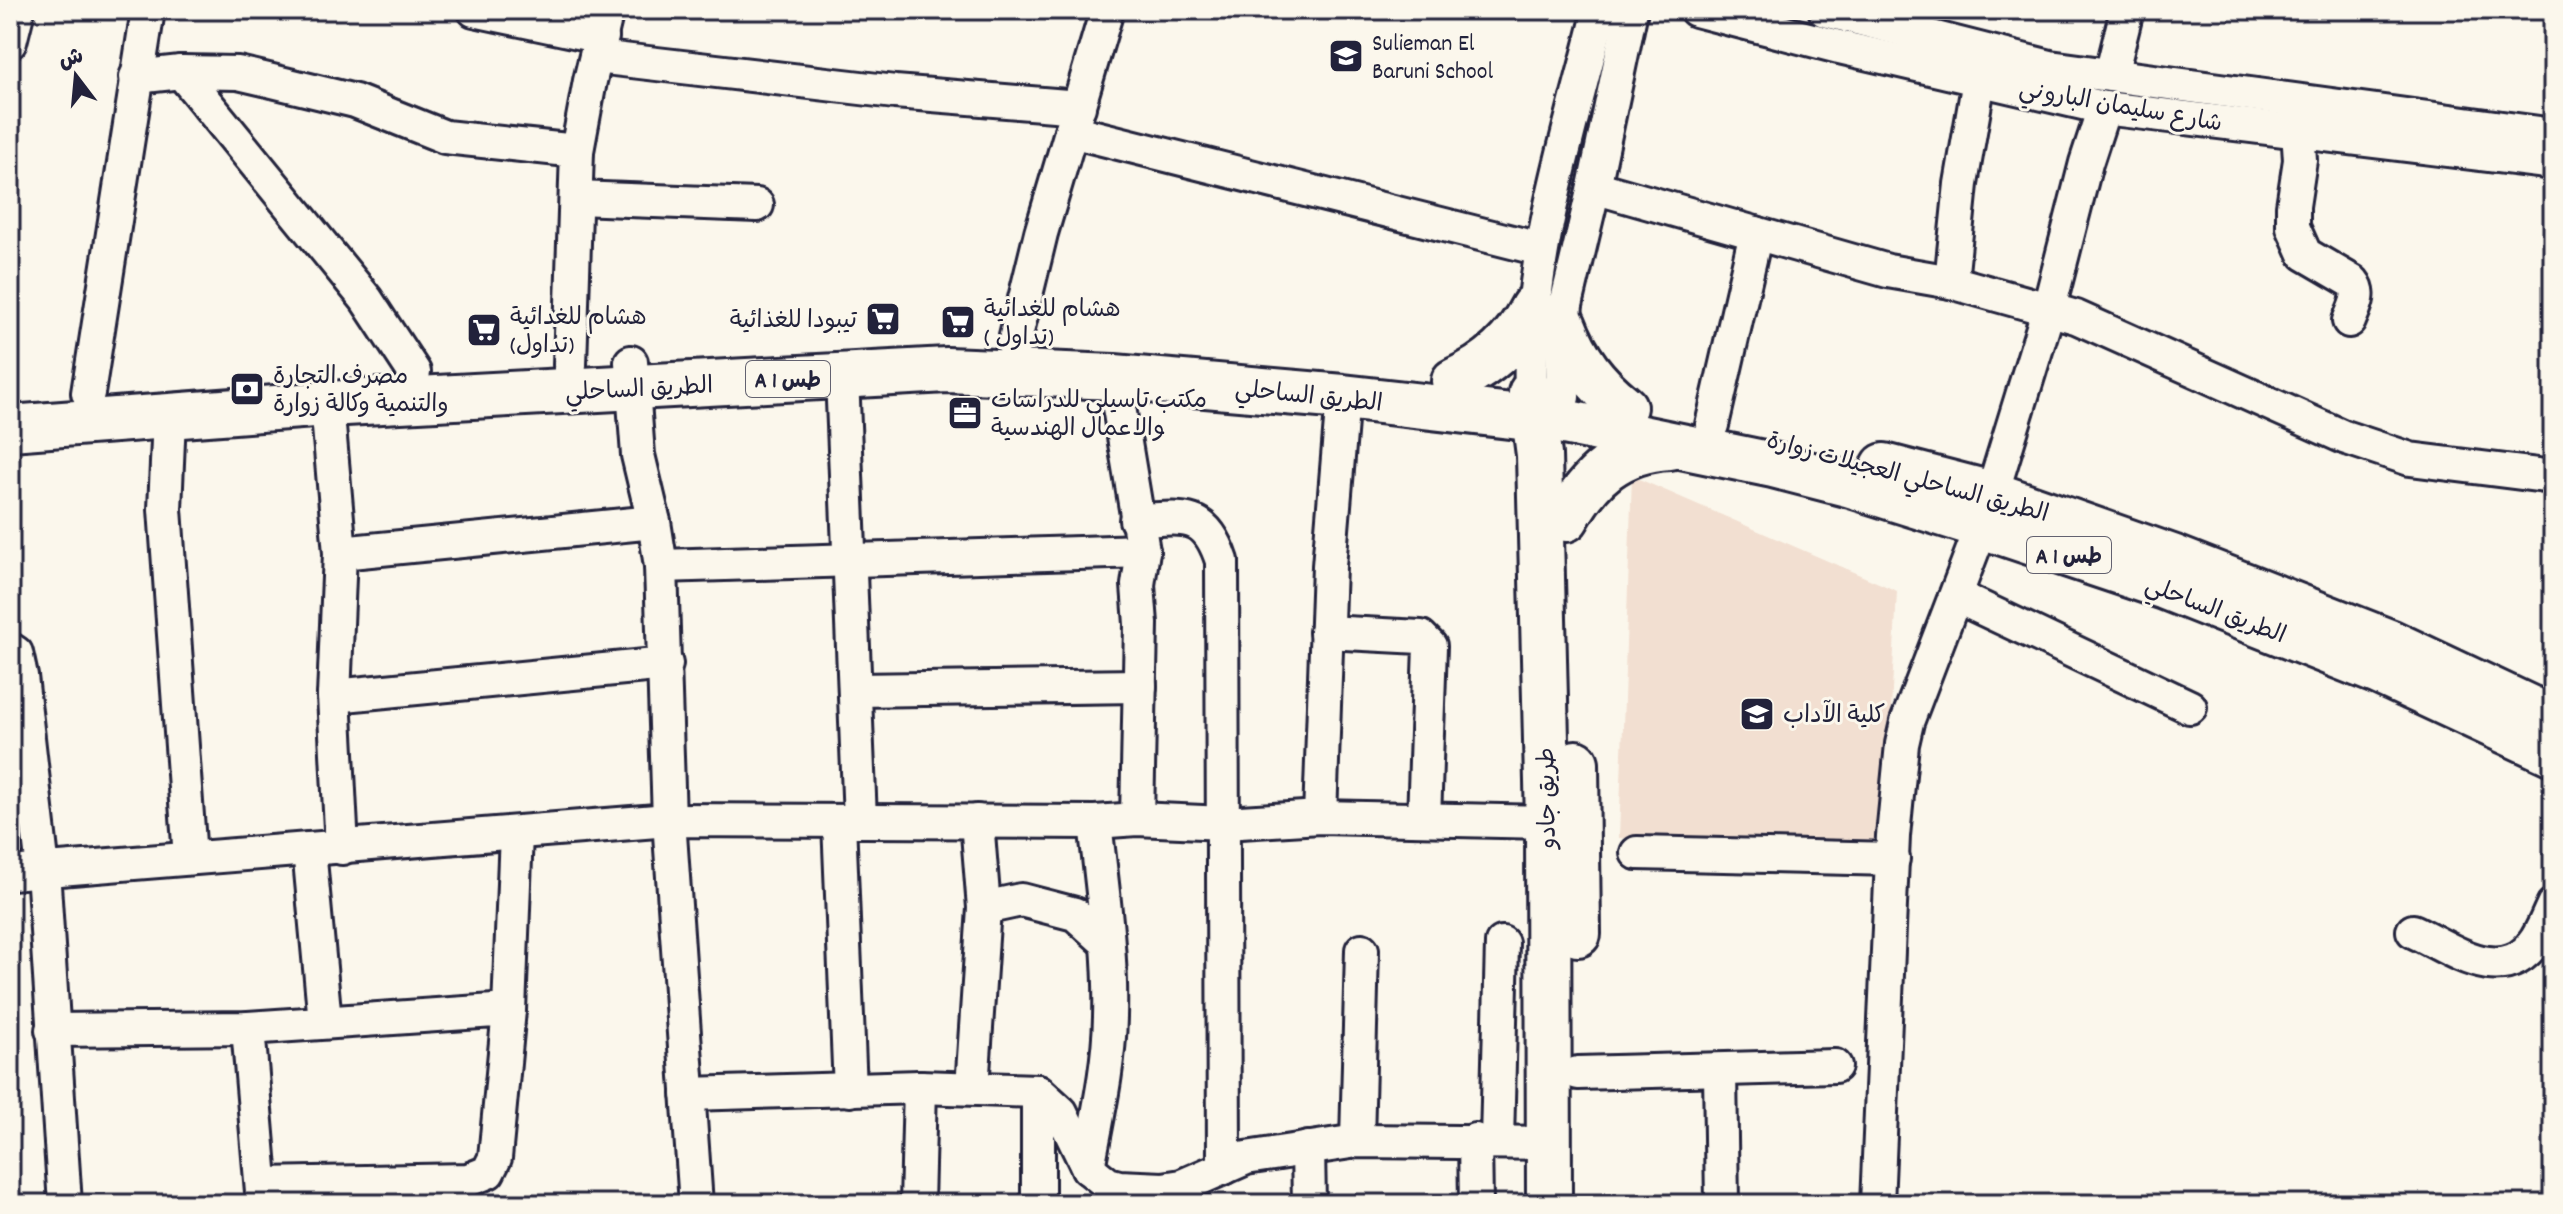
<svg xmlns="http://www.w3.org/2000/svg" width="2563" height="1214" viewBox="0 0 2563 1214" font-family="Dekko,'Playpen Sans Arabic',sans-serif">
  <rect width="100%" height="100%" fill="#fbf7ec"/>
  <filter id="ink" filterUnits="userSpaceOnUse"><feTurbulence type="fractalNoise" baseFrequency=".0125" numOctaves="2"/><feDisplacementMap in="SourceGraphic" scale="16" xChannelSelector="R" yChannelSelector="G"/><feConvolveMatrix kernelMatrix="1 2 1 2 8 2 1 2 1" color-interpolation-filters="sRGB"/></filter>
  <g filter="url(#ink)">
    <polygon fill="#f2dfd1" points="1632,476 1897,591 1884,850 1619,838"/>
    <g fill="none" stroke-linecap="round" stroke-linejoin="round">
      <g stroke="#22223b" stroke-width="38">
        <g id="minor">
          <polyline points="474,10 602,37"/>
          <polyline points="1696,10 1839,47 2104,108 2553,163"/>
          <polyline points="1825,10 2050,67 2553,135"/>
          <polyline points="10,42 18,10"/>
          <polyline points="597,57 895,92 1079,107"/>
          <polyline points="181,72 238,73 264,79 355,101 445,137 577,151"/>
          <polyline points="2111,75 2127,10"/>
          <polyline points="136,77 181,72 366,299 414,372"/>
          <path d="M2297 113 2300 160 2293 206V227L2305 254 2353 282C2363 294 2354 308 2349 321"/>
          <polyline points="1071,131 1540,249"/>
          <polyline points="1594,187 1888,271 1951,282 2076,317 2344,437 2410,459 2553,477"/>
          <polyline points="577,198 757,205"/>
          <polyline points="1951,282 1961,184 1979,80"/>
          <polyline points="1014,344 1041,233 1107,10"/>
          <polyline points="631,362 638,455 654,522 661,566 669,820 696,1204"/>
          <polyline points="570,365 577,151 590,81 607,10"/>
          <polyline points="842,376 860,820"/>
          <polyline points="1114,377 1143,551 1138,585 1141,624 1137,819"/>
          <polyline points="88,393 148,10"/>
          <path d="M1531 393C1526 263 1569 135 1600 10"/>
          <polyline points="1563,397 1562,352 1566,305 1594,187 1631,10"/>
          <polyline points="327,404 340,553 334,696 342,848"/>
          <polyline points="169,417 165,509 190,858"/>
          <polyline points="1712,425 1756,233"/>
          <path d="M1136 520C1183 519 1205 509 1222 561L1224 1168"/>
          <polyline points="340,553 654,522"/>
          <polyline points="661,566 1143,551"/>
          <polyline points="1956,596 2190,707"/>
          <polyline points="1326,632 1421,637 1430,646 1424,819"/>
          <polyline points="10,649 16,653 21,676 43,870 65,1204"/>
          <polyline points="856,690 1140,686"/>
          <polyline points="334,696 666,664"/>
          <polyline points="1320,817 1329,566 1343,397"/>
          <polyline points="839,822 850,1090"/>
          <polyline points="309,849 325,1022"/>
          <polyline points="1637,853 1893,859"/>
          <polyline points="10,873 669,820 1095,822 1137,819 1224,823 1320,817 1548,822"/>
          <polyline points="984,908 1021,900 1075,914 1107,943"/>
          <path d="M2413 931C2452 949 2503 989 2536 940 2543 929 2548 916 2553 905"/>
          <polyline points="509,1010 516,833"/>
          <polyline points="248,1028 263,1204"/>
          <polyline points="52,1030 248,1028 509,1010 495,1158 488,1172 468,1180 263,1184"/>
          <polyline points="1720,1071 1722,1204"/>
          <polyline points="1578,1073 1835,1066"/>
          <polyline points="972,1088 984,908 977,821"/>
          <polyline points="1038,1091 1038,1204"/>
          <polyline points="688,1094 920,1087 1038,1091 1061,1112 1088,1168 1108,1184 1119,1187 1163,1189 1182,1186 1246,1158 1357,1141 1548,1143"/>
          <polyline points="1475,1140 1476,1204"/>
          <polyline points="1357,1141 1362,950"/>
          <polyline points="1497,1141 1502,943"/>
          <polyline points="1308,1148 1309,1204"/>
          <path d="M1088 1168C1097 1118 1109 1068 1110 1017 1112 953 1102 887 1095 822"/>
          <polyline points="917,1204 920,1087"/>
          <polyline points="1877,1204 1893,836 1902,744 1907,722 1982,526 2049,308 2086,163 2104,108"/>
        </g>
      </g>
      <g stroke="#22223b" stroke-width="50">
        <g id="highway">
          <path d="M1563 324C1576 359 1595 384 1624 407"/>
          <path d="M1454 381C1490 365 1515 342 1533 307"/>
          <polyline points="1531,393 1539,455 1548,822 1549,1204"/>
          <polyline points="10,428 327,404 947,370 1114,377 1343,397 1564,422 1773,465 1851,485 1982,526 2165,587 2379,672 2553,753"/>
          <polyline points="1884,466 1992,494 2172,557 2389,642 2553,719"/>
          <path d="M1566 519C1590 476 1618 450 1669 447"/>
          <polyline points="1576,763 1578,934"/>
        </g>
      </g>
      <use href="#minor" stroke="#fbf7ec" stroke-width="32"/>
      <use href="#highway" stroke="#fbf7ec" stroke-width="44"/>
    </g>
  </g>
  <defs>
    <g id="school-square" transform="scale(1.8)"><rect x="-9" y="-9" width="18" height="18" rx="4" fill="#22223b" stroke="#fbf7ec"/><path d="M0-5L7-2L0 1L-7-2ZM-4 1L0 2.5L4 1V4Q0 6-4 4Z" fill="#fff"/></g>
    <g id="supermarket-square" transform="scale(1.8)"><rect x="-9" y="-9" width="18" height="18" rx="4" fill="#22223b" stroke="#fbf7ec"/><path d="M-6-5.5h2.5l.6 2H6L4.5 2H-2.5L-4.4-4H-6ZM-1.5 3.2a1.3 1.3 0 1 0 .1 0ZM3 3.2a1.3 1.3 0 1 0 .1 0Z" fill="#fff"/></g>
    <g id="bank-square" transform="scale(1.8)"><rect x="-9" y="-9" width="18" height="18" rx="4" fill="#22223b" stroke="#fbf7ec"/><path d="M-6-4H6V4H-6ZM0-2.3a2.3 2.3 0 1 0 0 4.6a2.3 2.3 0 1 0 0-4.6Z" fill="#fff"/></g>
    <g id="office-square" transform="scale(1.8)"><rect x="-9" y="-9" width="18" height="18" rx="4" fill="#22223b" stroke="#fbf7ec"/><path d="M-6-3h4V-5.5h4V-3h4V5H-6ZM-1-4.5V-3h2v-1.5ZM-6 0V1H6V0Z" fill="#fff"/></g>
    <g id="university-square" transform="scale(1.8)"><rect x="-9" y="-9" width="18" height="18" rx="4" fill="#22223b" stroke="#fbf7ec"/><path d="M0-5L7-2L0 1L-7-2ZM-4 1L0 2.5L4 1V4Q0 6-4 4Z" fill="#fff"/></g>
  </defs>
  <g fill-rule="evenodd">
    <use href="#school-square" x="1346" y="56"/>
    <use href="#supermarket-square" x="883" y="319"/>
    <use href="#supermarket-square" x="958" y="322"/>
    <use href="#supermarket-square" x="484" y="330"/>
    <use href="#bank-square" x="247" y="389"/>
    <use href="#office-square" x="965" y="413"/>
    <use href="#university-square" x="1757" y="714"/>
  </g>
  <g text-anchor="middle" stroke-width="6" stroke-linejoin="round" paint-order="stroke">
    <g fill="#fbf7ec" stroke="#636270" stroke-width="2">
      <rect x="746" y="361" width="84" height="36" rx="6"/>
      <rect x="2027" y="537" width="84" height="36" rx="6"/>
    </g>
    <g font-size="22" font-weight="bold" fill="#22223b">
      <text x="788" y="387">A 1 طس</text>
      <text x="2069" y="563">A 1 طس</text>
    </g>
    <g font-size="24" fill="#22223b" stroke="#fbf7ec" text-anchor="start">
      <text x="1372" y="50">Sulieman El<tspan x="1372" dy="28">Baruni School</tspan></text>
      <text x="984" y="316">هشام للغدائية<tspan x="984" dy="28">( تداول)</tspan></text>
      <text x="510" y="324">هشام للغدائية<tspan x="510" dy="28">(تداول)</tspan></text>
      <text x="857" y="327" text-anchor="end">تيبودا للغذائية</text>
      <text x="273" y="383">مصرف التجارة<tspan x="273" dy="28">والتنمية وكالة زوارة</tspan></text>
      <text x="991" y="407">مكتب تاسيلي للدراسات<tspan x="991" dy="28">والاعمال الهندسية</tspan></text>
      <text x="1783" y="722">كلية الآداب</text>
    </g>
    <g font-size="24" fill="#22223b" stroke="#fbf7ec">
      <text transform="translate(2121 105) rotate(10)" y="8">شارع سليمان الباروني</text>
      <text transform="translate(639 388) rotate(-3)" y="8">الطريق الساحلي</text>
      <text transform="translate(1309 395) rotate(6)" y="8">الطريق الساحلي</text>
      <text transform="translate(1908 476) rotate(15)" y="8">الطريق الساحلي العجيلات زوارة</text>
      <text transform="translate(2216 609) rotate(21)" y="8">الطريق الساحلي</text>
      <text transform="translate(1546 798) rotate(-91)" y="8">طريق جادو</text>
    </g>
  </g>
  <rect width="2563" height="1214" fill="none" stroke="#fbf7ec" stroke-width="40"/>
  <rect x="20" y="20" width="2523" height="1174" fill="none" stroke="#22223b" stroke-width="3" filter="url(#ink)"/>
  <g transform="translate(76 76) rotate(344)" stroke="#fbf7ec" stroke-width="6" paint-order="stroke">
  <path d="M0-6L14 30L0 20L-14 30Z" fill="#22223b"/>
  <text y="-12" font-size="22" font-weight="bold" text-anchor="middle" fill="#22223b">ش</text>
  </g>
</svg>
